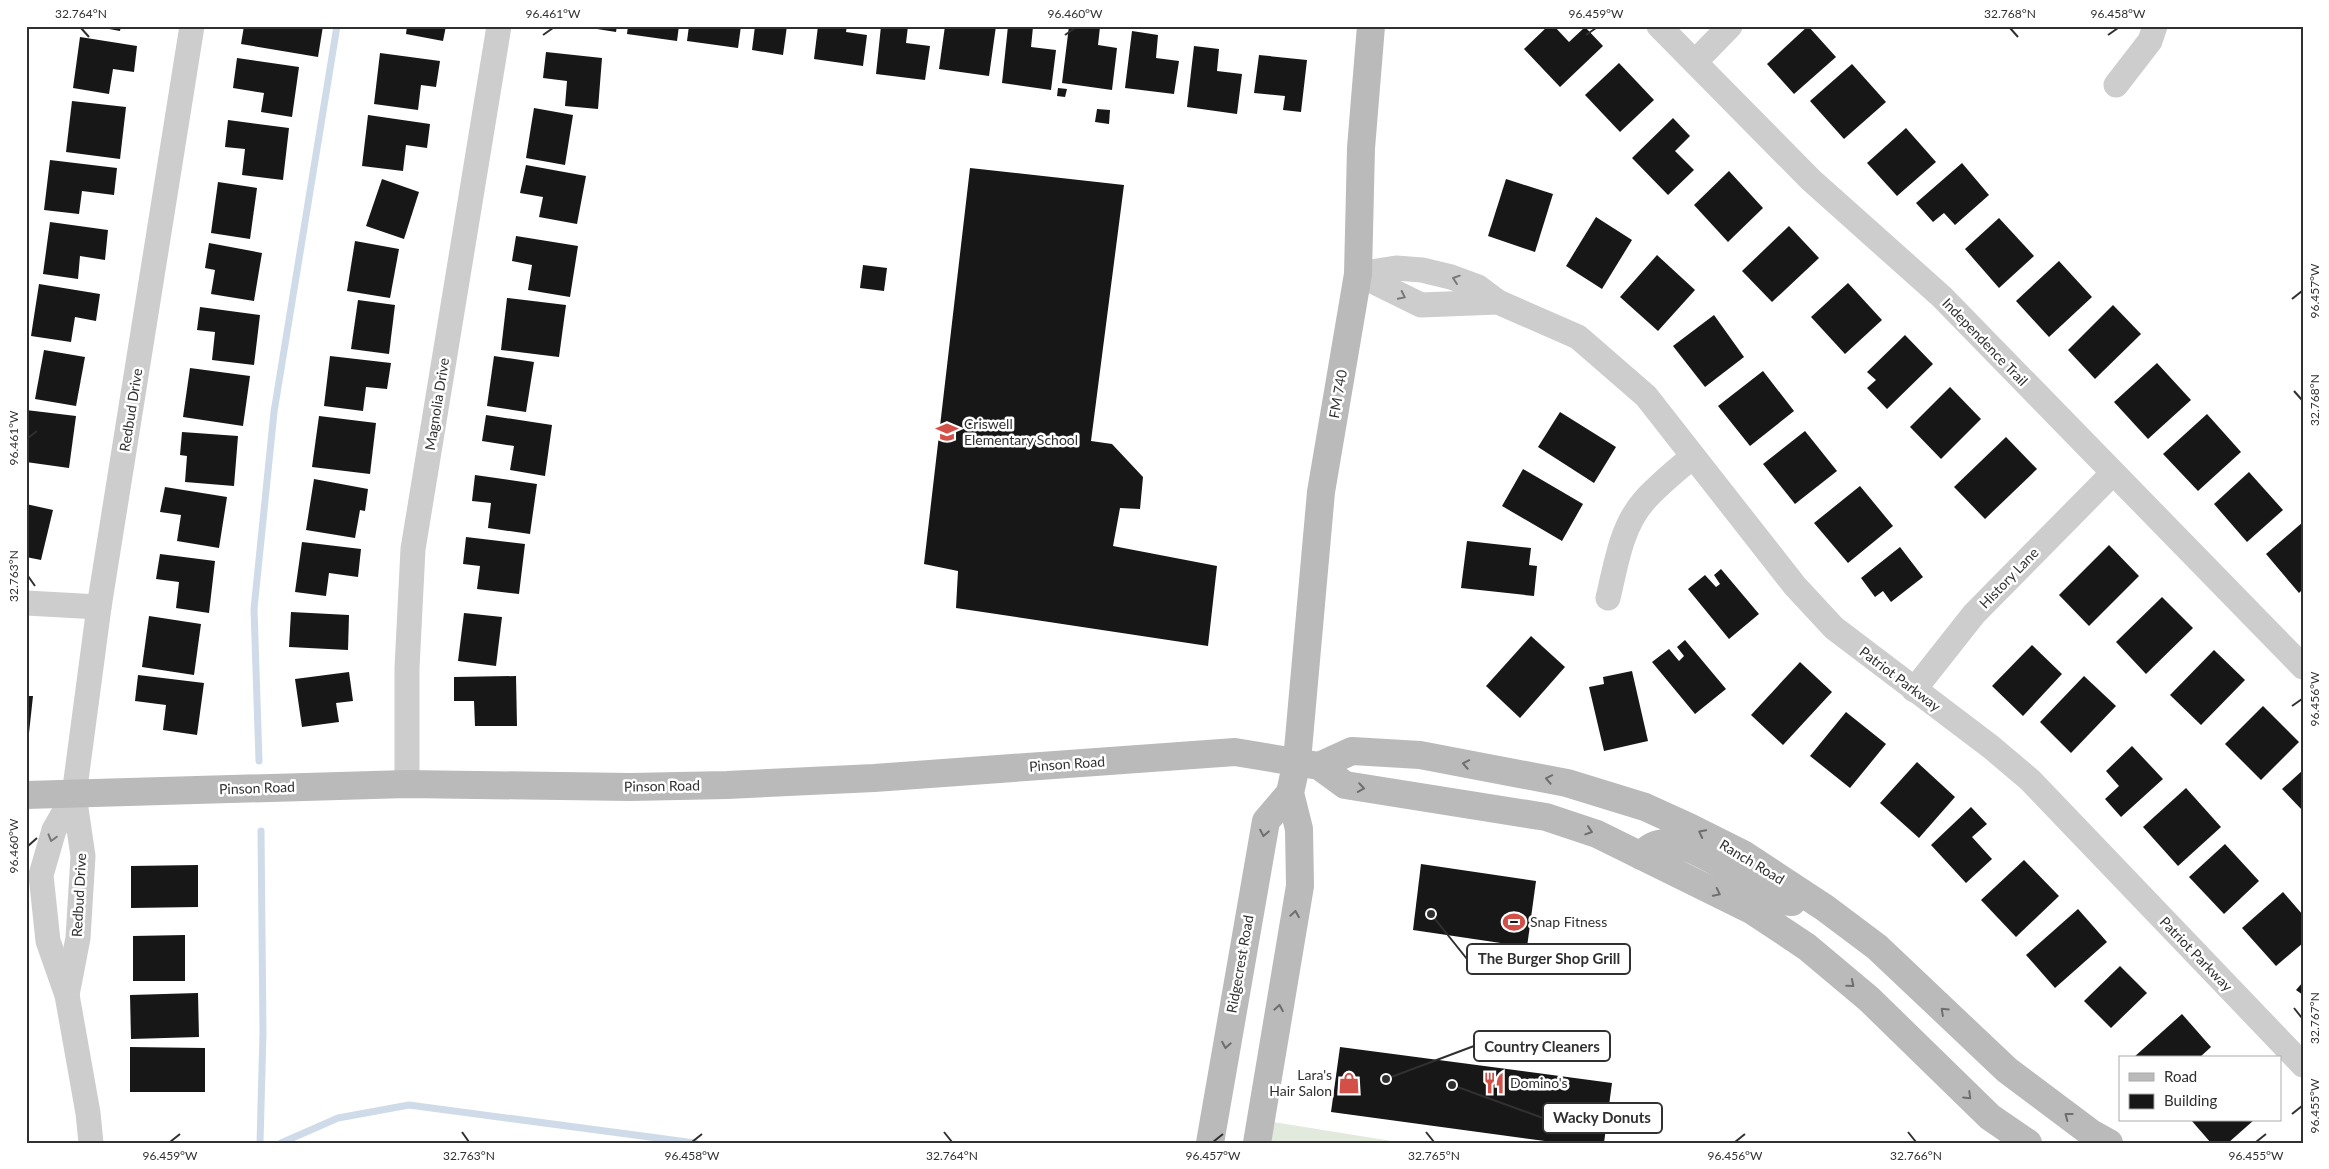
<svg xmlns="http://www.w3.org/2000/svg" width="2329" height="1169" viewBox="0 0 2329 1169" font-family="Lato,sans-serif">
  <rect width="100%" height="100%" fill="#fff"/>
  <polygon fill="#e2e9dd" points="1273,1122 1404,1143 1270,1143"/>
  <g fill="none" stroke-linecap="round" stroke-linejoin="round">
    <g stroke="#cfdbe9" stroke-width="7">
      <polyline points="259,761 254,609 274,412 337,26"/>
      <polyline points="260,1143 263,1033 261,831"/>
      <polyline points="281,1143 338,1118 409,1105 695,1143"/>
    </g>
  </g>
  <g fill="#171717">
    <polygon points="93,26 121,26 120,31"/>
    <polygon points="244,26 323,26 318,57 241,44"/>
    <polygon points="407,26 446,26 443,41 406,34"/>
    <polygon points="578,26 617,26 616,32"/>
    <polygon points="628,26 679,26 677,41 627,34"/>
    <polygon points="689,26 741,26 738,48 687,41"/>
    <polygon points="755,26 787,26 783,55 752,50"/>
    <polygon points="818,26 847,26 846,32 867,35 863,66 814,59"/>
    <polygon points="881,26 908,26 906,43 930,46 925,80 876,74"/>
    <polygon points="945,26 996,26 989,76 939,69"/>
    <polygon points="1008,26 1033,27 1031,47 1056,50 1051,90 1002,83"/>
    <polygon points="1069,26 1100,27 1098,45 1117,48 1112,90 1062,83"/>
    <polygon points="1548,26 1554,26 1569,42 1585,27 1603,46 1560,87 1524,49"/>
    <polygon points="1808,26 1836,57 1794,94 1767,64"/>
    <polygon points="1132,31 1158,35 1156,58 1179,61 1174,94 1125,88"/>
    <polygon points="80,37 137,46 134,72 113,69 109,94 73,88"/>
    <polygon points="1194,46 1219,49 1217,71 1242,74 1237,114 1187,107"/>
    <polygon points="546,52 602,58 598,109 565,106 567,81 543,78"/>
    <polygon points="380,53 440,61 436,87 421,85 418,110 374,104"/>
    <polygon points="1259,55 1307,60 1301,112 1283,110 1285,96 1254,93"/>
    <polygon points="237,58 299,67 292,117 261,112 264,93 233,88"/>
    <polygon points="1619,63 1654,100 1620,132 1585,95"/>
    <polygon points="1852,64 1886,102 1844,139 1810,101"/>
    <polygon points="1058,88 1067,89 1065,97 1057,96"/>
    <polygon points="72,101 126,107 120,159 66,152"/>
    <polygon points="534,108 573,115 565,165 526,158"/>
    <polygon points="1097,109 1110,110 1109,124 1095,122"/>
    <polygon points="368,115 430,124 427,148 406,145 403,171 362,166"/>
    <polygon points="1673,118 1690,136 1675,151 1694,170 1668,195 1632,158"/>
    <polygon points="228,120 289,128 283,180 242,175 245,149 225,147"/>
    <polygon points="1906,128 1936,162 1897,196 1867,163"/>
    <polygon points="50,160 117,168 114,195 82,191 79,214 44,210"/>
    <polygon points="1962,163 1989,195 1955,225 1944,213 1933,222 1916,203"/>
    <polygon points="526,165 586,176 577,224 539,217 543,197 520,193"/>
    <polygon points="970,168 1124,185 1091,441 1112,444 1143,477 1140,509 1120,508 1113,546 1217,566 1208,646 956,608 958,571 924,564"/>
    <polygon points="1729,171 1763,208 1728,242 1694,205"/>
    <polygon points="382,179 419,192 404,239 366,226"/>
    <polygon points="1506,179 1553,194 1535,252 1488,236"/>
    <polygon points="218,182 257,188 250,239 211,233"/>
    <polygon points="1596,217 1632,240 1602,289 1566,266"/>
    <polygon points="1999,218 2034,256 1999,288 1965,249"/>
    <polygon points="50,222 108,230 105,260 80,256 78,279 43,274"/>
    <polygon points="1789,226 1819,258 1772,302 1742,271"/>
    <polygon points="516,236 578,246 570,297 528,290 532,265 512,261"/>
    <polygon points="355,241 399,249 390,298 347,291"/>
    <polygon points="209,243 262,253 254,301 211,294 215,270 205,268"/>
    <polygon points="1657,255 1695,290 1658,331 1620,297"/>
    <polygon points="2059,261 2092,297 2049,337 2016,301"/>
    <polygon points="863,265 887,268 884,291 860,288"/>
    <polygon points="1848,283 1882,320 1845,354 1811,317"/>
    <polygon points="39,284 100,294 96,321 75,317 71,342 31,336"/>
    <polygon points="507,298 566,305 559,357 501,350"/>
    <polygon points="358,300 395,305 389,354 351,349"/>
    <polygon points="2113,305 2141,334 2095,379 2068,350"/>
    <polygon points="200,307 260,315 254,365 212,360 215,332 197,330"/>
    <polygon points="1714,315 1744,357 1705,387 1673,346"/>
    <polygon points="1905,335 1933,364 1887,409 1867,388 1876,380 1867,372"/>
    <polygon points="44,350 85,357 76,406 35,399"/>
    <polygon points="330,356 391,363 387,389 366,387 363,411 324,406"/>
    <polygon points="494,356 534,362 526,412 487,406"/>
    <polygon points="2157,363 2191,400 2148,439 2114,402"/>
    <polygon points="190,368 250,376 243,426 183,417"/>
    <polygon points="1763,371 1794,411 1750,446 1718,406"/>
    <polygon points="1950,387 1981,419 1941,459 1910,427"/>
    <polygon points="26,410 76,416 69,468 26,462"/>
    <polygon points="1560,412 1616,447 1594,483 1538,447"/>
    <polygon points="2207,414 2241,452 2198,491 2163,454"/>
    <polygon points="486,415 552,425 545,476 510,470 514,446 482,441"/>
    <polygon points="319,416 376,423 370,474 312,467"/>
    <polygon points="1805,431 1837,471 1795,504 1763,464"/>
    <polygon points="182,432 238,436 234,486 185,482 187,456 180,455"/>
    <polygon points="2006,437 2037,469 1985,519 1954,487"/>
    <polygon points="1523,469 1583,504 1562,541 1502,506"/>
    <polygon points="2249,472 2283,510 2247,542 2214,504"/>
    <polygon points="475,475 537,484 530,534 488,528 491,503 472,501"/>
    <polygon points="314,479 368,489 365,511 360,510 355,538 306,530"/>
    <polygon points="1860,486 1893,526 1848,563 1814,523"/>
    <polygon points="165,487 227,497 219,548 177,541 181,515 160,512"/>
    <polygon points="26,504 53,510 41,560 26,557"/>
    <polygon points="2303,522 2303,589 2299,593 2266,554"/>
    <polygon points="466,537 525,544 519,594 477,589 480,566 463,564"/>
    <polygon points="1467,541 1531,548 1529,565 1537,566 1534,596 1461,588"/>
    <polygon points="302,542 361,549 358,577 329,573 326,596 295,592"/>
    <polygon points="2109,545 2139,576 2089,626 2059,595"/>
    <polygon points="1900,547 1923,577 1891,602 1883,591 1875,597 1861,578"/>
    <polygon points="160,554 215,561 209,613 176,608 179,582 156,579"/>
    <polygon points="1721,569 1759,614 1729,639 1688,589 1705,575 1716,587 1720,584 1714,575"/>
    <polygon points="2162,597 2193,628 2146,674 2116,642"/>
    <polygon points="291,612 349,615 348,650 289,647"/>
    <polygon points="464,613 502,617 496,666 458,661"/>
    <polygon points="149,616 201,624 194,675 142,667"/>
    <polygon points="1531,636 1565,667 1520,718 1486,686"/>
    <polygon points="1685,640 1726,689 1695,714 1652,662 1669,649 1679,661 1684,656 1677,647"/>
    <polygon points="2032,645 2062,674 2023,716 1992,686"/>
    <polygon points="2214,650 2245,680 2201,725 2170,695"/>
    <polygon points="1800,662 1832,692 1783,745 1751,715"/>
    <polygon points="1632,671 1648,741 1604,751 1589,687 1604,684 1603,677"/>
    <polygon points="349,672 353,701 336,703 339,722 302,727 295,679"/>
    <polygon points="138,675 204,683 197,735 163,730 166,705 135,701"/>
    <polygon points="516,676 517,726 475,726 474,701 454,701 454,677"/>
    <polygon points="2084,676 2116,706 2071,753 2040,722"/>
    <polygon points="26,696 33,696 29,733 26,733"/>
    <polygon points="2263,706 2299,742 2261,780 2225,744"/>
    <polygon points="1846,712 1886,744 1850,788 1810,756"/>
    <polygon points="2132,746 2163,779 2121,817 2105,799 2119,786 2106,771"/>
    <polygon points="1917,762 1955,797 1919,838 1880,803"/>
    <polygon points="2303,770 2303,811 2282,789"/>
    <polygon points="2186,788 2221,827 2178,866 2143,827"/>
    <polygon points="1971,807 1987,824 1972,837 1992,859 1966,883 1931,845"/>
    <polygon points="2225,844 2259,881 2224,914 2189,877"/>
    <polygon points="2024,860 2059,896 2016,937 1981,900"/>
    <polygon points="1421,864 1536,881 1527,947 1413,930"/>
    <polygon points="198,865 198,907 131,908 131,866"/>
    <polygon points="2283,892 2303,915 2303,943 2276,966 2242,928"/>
    <polygon points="2078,909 2107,942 2055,988 2026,955"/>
    <polygon points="185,935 185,981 133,981 133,936"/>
    <polygon points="2120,966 2147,993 2111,1028 2084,1001"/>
    <polygon points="2303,982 2303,995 2296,990"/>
    <polygon points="198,993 199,1037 131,1039 130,995"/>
    <polygon points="2182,1014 2211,1047 2199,1058 2133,1058"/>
    <polygon points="130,1047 205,1048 205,1092 130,1092"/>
    <polygon points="1340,1047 1612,1083 1604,1143 1560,1143 1331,1112"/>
    <polygon points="2191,1120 2254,1120 2228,1143 2211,1143"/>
  </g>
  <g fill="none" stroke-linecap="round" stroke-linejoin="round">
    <g stroke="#cdcdcd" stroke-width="25">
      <polyline points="1659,26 1811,180 1942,297 2303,667"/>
      <polyline points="1695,62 1730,26"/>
      <polyline points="2116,85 2150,41 2155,26"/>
      <polyline points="1358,274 1396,268 1422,270 1451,277 1478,287 1498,302 1578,337 1646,396 1795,586 1834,628 1991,747 2030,780 2303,1065"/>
      <polyline points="1358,274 1421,305 1498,302"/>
      <path d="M1608 598C1616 565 1621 527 1644 501 1658 485 1676 471 1692 457"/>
      <polyline points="26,603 99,607"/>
      <polyline points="1914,690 1974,614 2112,474"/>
      <polyline points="407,784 407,668 413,549 499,26"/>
      <polyline points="74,795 54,830 41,875 48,941 67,995 88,1113 91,1143"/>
      <polyline points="67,995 78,938 83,856 74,795 99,607 192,26"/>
    </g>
    <g stroke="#bababa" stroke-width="28">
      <polyline points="1319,766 1352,751 1420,755 1567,783 1645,807 1689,827 1743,854 1825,908 1877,947 2007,1070 2091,1133 2109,1143"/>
      <polyline points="26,795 407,784 630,787 727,785 874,778 1235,752 1319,766 1345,785 1546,817 1597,834 1753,911 1807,947 1869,999 1990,1117 2028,1143"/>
      <path d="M1641 856C1650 845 1660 841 1675 844 1701 849 1756 886 1781 901L1792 902"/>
      <polyline points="1210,1143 1266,821 1290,793"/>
      <polyline points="1257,1143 1300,886 1299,829 1290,793 1297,761 1321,492 1358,274 1361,148 1371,26"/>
    </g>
  </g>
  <defs><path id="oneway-chevron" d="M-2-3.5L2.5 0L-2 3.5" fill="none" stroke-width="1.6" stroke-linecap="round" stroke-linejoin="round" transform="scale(1.25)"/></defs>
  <g stroke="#777">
    <use href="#oneway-chevron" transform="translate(1456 279) rotate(-161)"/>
    <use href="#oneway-chevron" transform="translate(1402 296) rotate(26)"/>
    <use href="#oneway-chevron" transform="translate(52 838) rotate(106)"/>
  </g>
  <g stroke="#6e6e6e">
    <use href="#oneway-chevron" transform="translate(1466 764) rotate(-169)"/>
    <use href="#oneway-chevron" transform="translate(1549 779) rotate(-169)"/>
    <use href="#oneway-chevron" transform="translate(1361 788) rotate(9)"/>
    <use href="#oneway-chevron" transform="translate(1589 831) rotate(18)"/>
    <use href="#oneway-chevron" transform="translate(1264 833) rotate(101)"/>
    <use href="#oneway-chevron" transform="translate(1702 833) rotate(-153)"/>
    <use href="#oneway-chevron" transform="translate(1717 893) rotate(26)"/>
    <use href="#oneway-chevron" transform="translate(1295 914) rotate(-81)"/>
    <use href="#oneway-chevron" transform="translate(1851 984) rotate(40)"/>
    <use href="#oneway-chevron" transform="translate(1279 1008) rotate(-80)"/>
    <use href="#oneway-chevron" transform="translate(1944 1011) rotate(-137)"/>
    <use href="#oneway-chevron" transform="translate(1226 1045) rotate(100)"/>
    <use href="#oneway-chevron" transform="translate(1968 1096) rotate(44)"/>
    <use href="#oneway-chevron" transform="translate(2068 1116) rotate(-143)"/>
  </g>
  <path fill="none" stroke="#303030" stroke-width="2" d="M81 28 89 37M2010 28 2018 37M543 35 553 28M1065 35 1075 28M1586 35 1596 28M2108 35 2118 28M2292 299 2302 291M2294 391 2302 400M28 438 37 431M28 576 35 586M2292 706 2302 699M28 846 37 838M2294 1008 2302 1018M2292 1114 2302 1106M462 1132 469 1142M944 1132 952 1142M1426 1132 1434 1142M1908 1132 1916 1142M170 1142 180 1134M692 1142 702 1134M1213 1142 1223 1134M1735 1142 1745 1134M2256 1142 2266 1134"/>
  <defs>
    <g id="school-bare" transform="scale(1.725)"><path d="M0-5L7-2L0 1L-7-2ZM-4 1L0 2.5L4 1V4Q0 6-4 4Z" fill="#d25047" stroke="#fff" stroke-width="2.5" paint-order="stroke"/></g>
    <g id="stadium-bare" transform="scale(1.725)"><path d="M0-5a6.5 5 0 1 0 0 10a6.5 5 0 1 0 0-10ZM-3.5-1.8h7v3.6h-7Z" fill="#d25047" stroke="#fff" stroke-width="2.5" paint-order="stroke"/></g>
    <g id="shop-bare" transform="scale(1.725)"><path d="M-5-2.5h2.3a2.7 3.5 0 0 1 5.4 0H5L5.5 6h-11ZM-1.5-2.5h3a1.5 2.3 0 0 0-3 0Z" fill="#d25047" stroke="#fff" stroke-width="2.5" paint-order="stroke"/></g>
    <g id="restaurant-bare" transform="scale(1.725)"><path d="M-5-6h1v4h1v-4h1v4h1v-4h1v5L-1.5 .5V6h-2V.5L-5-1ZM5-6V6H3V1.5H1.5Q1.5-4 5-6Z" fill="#d25047" stroke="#fff" stroke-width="2.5" paint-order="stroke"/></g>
  </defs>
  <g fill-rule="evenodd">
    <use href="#school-bare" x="947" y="432"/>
    <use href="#stadium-bare" x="1514" y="922"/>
    <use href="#shop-bare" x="1349" y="1083"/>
    <use href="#restaurant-bare" x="1494" y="1083"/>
  </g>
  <g text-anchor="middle" stroke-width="5" stroke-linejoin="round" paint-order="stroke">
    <g font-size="14" fill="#303030" stroke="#fff">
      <text transform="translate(1985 342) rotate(46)" y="5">Independence Trail</text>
      <text transform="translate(1338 394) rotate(-80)" y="5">FM 740</text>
      <text transform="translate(437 404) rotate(-81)" y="5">Magnolia Drive</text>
      <text transform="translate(131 410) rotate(-81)" y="5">Redbud Drive</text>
      <text transform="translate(2009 578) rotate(-46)" y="5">History Lane</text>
      <text transform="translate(1900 679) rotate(37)" y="5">Patriot Parkway</text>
      <text transform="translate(1067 764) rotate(-4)" y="5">Pinson Road</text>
      <text transform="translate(662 786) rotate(-1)" y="5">Pinson Road</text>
      <text transform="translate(257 788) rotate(-2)" y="5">Pinson Road</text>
      <text transform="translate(1752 862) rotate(31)" y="5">Ranch Road</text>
      <text transform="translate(79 895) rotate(-87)" y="5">Redbud Drive</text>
      <text transform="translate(2196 954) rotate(46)" y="5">Patriot Parkway</text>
      <text transform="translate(1240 964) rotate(-80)" y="5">Ridgecrest Road</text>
    </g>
    <g font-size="14" fill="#303030" stroke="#fff" text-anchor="start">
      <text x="964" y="429">Criswell<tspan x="964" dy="16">Elementary School</tspan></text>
      <text x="1530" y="927">Snap Fitness</text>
      <text x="1332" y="1080" text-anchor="end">Lara's<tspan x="1332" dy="16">Hair Salon</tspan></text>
      <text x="1510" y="1088">Domino's</text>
    </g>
  </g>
  <path fill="none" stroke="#303030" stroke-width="2" d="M1431 914L1467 959M1386 1079L1474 1046M1452 1085L1543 1118"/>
  <g fill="#303030" stroke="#fff" stroke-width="2">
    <circle cx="1431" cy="914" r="5"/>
    <circle cx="1386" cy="1079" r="5"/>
    <circle cx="1452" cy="1085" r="5"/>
  </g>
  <g fill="#fff" stroke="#303030" stroke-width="2">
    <rect x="1467" y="944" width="163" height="30" rx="5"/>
    <rect x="1474" y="1031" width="136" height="30" rx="5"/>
    <rect x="1543" y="1103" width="119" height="30" rx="5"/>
  </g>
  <g font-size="15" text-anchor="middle" font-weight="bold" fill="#303030">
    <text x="1549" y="964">The Burger Shop Grill</text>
    <text x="1542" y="1052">Country Cleaners</text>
    <text x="1602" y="1123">Wacky Donuts</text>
  </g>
  <rect width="2329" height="1169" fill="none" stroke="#ffffff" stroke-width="55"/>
  <rect x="2119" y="1056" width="162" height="65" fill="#ffffff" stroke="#acacac"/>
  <rect x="2129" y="1073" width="25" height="8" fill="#bababa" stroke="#acacac"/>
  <text x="2164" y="1082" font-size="15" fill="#303030">Road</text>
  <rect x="2129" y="1094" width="25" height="15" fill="#171717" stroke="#acacac"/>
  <text x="2164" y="1106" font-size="15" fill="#303030">Building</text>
  <rect x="28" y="28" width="2274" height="1114" fill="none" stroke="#303030" stroke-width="2"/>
  <g font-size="12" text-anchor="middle" fill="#303030">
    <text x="81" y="18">32.764°N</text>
    <text x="553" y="18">96.461°W</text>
    <text x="1075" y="18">96.460°W</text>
    <text x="1596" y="18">96.459°W</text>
    <text x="2010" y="18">32.768°N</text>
    <text x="2118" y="18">96.458°W</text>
    <text transform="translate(2315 291) rotate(-90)" y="4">96.457°W</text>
    <text transform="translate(2315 400) rotate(-90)" y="4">32.768°N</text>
    <text transform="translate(14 438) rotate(-90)" y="4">96.461°W</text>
    <text transform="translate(14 576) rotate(-90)" y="4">32.763°N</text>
    <text transform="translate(2315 699) rotate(-90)" y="4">96.456°W</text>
    <text transform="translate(14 846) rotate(-90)" y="4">96.460°W</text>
    <text transform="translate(2315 1018) rotate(-90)" y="4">32.767°N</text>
    <text transform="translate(2315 1106) rotate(-90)" y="4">96.455°W</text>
    <text x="170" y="1160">96.459°W</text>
    <text x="469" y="1160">32.763°N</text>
    <text x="692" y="1160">96.458°W</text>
    <text x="952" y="1160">32.764°N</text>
    <text x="1213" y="1160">96.457°W</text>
    <text x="1434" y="1160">32.765°N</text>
    <text x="1735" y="1160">96.456°W</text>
    <text x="1916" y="1160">32.766°N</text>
    <text x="2256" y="1160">96.455°W</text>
  </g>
</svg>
